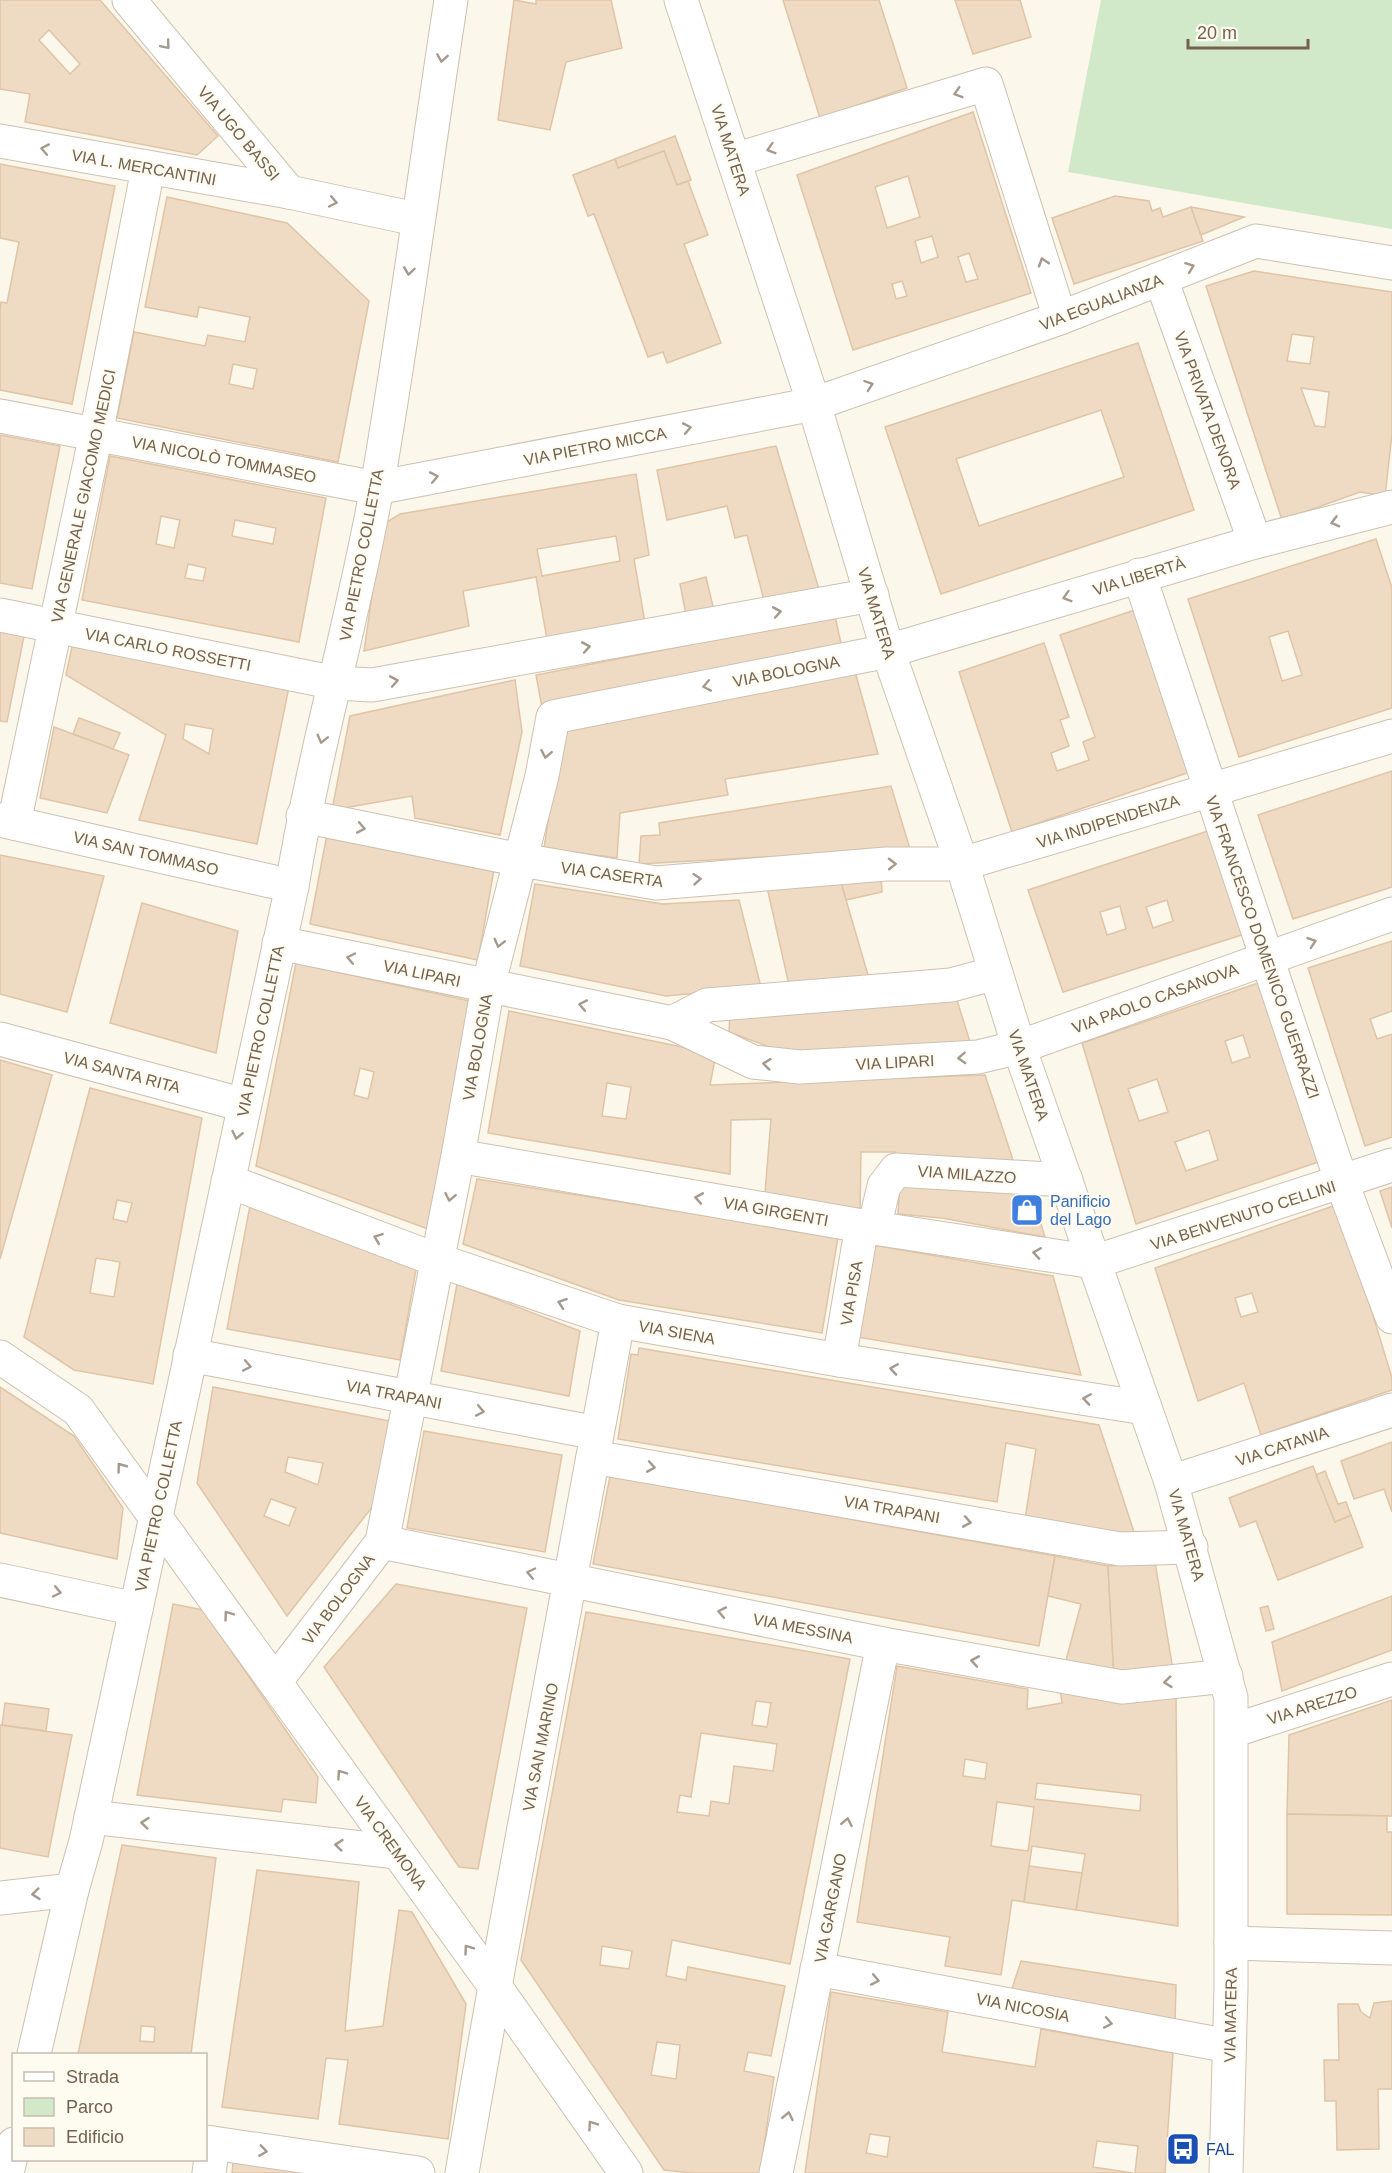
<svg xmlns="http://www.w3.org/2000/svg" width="1392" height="2173" viewBox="0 0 1392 2173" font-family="Arial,sans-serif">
  <rect width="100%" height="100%" fill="#fbf7eb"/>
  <polygon fill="#d2e9c9" points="1101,0 1392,0 1392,229 1068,172"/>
  <g fill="#efdbc4" stroke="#e0c4a6" stroke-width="1.5" fill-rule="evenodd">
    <path d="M0 0H100L218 136 197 155 25 122 30 94 0 89ZM49 30 80 64 70 74 39 40Z"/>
    <polygon points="514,0 536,4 536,0 611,0 622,48 566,62 550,130 498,120"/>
    <polygon points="783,0 879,0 907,88 820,118"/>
    <polygon points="955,0 1020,0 1031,37 973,54"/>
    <path d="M973 112 1031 293 853 350 797 175ZM908 176 920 217 887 228 875 187ZM932 236 938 257 921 263 915 241ZM969 253 978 279 966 282 958 257ZM902 281 907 296 896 299 892 284Z"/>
    <polygon points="675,136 691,180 677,185 664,151 618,168 615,159"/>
    <polygon points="664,151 677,185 688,181 708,235 684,244 721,343 667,363 663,352 648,357 594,214 588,216 573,175 615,159 618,168"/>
    <polygon points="0,164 115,186 72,404 0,390 0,310 1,302 7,303 19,242 0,238"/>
    <polygon points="1115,196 1149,201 1152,211 1160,208 1163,217 1191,207 1203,241 1074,284 1052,218"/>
    <path d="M167 197 287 223 369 301 338 462 117 418 134 332 205 346 208 335 245 342 250 317 199 307 197 317 145 307ZM233 364 257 369 253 389 229 384Z"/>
    <polygon points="1191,207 1244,217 1201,235"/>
    <path d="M1254 271 1392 292V434L1385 496 1360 492 1282 520 1206 286ZM1292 334 1314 337 1310 364 1287 361ZM1301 388 1329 392 1325 427 1315 426Z"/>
    <path d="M1138 343 1194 510 941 594 885 427ZM1101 410 1124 477 979 526 956 459Z"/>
    <polygon points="0,435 60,446 32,589 0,583"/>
    <polygon points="776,446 821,596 766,608 747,535 735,538 727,506 667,520 657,470"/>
    <path d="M110 456 326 498 299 642 82 600ZM161 516 180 520 174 548 156 544ZM235 520 276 528 273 544 232 536ZM188 564 206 568 203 581 185 578Z"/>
    <path d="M636 474 649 555 634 559 645 623 547 639 536 577 463 591 469 626 364 651 381 534 387 522 400 514ZM616 536 620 561 542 576 537 549Z"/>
    <path d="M1376 539 1392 588V708L1239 757 1188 599ZM1288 631 1302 675 1282 681 1269 637Z"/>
    <polygon points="706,577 716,619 688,625 680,584"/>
    <polygon points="1138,609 1193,771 1012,832 959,672 1044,643 1069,717 1060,720 1069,746 1051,753 1057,771 1089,760 1083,742 1095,737 1060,635"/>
    <polygon points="835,616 842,648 542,707 536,675"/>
    <polygon points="0,632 24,636 7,722 0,721"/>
    <path d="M74 637 290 682 257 844 139 820 166 735 66 675ZM185 724 213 729 209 754 183 739Z"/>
    <polygon points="854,668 878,754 725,779 728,795 620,813 617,858 544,848 562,730"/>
    <polygon points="515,680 522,732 500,835 415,818 412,796 332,810 350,716"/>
    <polygon points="79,718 120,733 113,749 73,734"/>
    <polygon points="54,727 129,755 107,813 40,798"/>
    <polygon points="1392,771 1392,887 1293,919 1258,815"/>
    <polygon points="891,786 910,849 639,864 641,836 660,835 659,823"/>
    <path d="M1214 829 1248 933 1063 992 1028 890ZM1167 900 1173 921 1153 928 1146 907ZM1120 906 1126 929 1107 935 1100 912Z"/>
    <polygon points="327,834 495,864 478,960 310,924"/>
    <polygon points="0,855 104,876 67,1012 0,994"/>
    <polygon points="881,874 882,892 846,900 839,876"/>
    <polygon points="839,876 871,985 791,994 767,887"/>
    <polygon points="535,884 663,904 739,900 761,987 666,996 520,966"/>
    <polygon points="142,903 238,931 216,1053 110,1023"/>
    <polygon points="1392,941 1392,1011 1370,1019 1377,1039 1392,1034 1392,1137 1365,1146 1308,968"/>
    <path d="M296 963 470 1001 428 1229 256 1166ZM360 1068 374 1072 368 1099 354 1095Z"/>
    <path d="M1264 981 1324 1160 1136 1224 1082 1043ZM1243 1035 1250 1057 1232 1063 1225 1041ZM1157 1079 1168 1112 1139 1121 1128 1089ZM1209 1130 1218 1160 1186 1171 1175 1142Z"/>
    <polygon points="956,997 970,1042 775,1053 775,1049 729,1032 730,1011"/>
    <path d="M509 1011 716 1054 710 1085 985 1075 1013 1160 895 1159V1152H861L860 1210 765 1193 771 1119 731 1120 730 1174 488 1133ZM607 1083 631 1087 626 1119 602 1116Z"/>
    <polygon points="0,1060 52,1075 0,1259"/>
    <path d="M90 1088 202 1118 153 1384 74 1370 24 1337ZM117 1200 132 1203 127 1222 113 1219ZM96 1258 120 1262 114 1297 90 1293Z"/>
    <polygon points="900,1178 1029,1186 1045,1237 942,1218 898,1214"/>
    <polygon points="477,1179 838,1237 822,1333 619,1300 463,1244"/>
    <polygon points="1392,1187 1392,1228 1380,1191"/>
    <polygon points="251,1200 417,1264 400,1360 227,1329"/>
    <path d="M1339 1204 1392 1378V1390L1261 1435 1244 1383 1198 1401 1155 1268ZM1252 1293 1258 1312 1241 1317 1235 1298Z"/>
    <polygon points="873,1245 1053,1276 1081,1375 857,1337"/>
    <polygon points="457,1284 580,1331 569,1396 441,1371"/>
    <polygon points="639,1348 1099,1425 1136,1538 1025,1519 1036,1449 1006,1443 997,1502 618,1439 631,1354 638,1355"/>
    <polygon points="0,1387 74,1436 123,1508 117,1559 0,1533"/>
    <path d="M213 1387 390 1421 373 1506 287 1616 197 1483ZM288 1457 323 1463 318 1485 285 1472ZM271 1499 296 1508 289 1526 264 1516Z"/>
    <polygon points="424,1431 562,1455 545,1552 407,1528"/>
    <polygon points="1392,1442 1392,1512 1384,1489 1354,1499 1341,1461"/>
    <polygon points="1313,1466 1335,1522 1351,1515 1363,1547 1278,1580 1256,1521 1240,1527 1229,1498"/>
    <polygon points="1325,1471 1338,1504 1346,1502 1351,1515 1335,1522 1316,1475"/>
    <polygon points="610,1476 1055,1556 1039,1646 593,1564"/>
    <polygon points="1055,1556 1108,1566 1114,1678 1065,1664 1081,1604 1048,1596"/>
    <polygon points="1155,1562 1173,1670 1114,1678 1108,1566"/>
    <polygon points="396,1584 527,1608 478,1869 459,1867 324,1667"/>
    <polygon points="1392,1596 1392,1650 1282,1691 1272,1642"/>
    <polygon points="173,1604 203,1610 318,1777 316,1803 283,1799 281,1812 137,1795"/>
    <polygon points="1268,1606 1274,1629 1266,1631 1260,1608"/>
    <path d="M586 1612 850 1659 790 1964 672 1940 666 1976 686 1980 688 1967 785 1986 771 2056 748 2052 744 2071 774 2077 760 2173H692L664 2170 521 1960ZM756 1701 771 1703 767 1727 752 1725ZM701 1733 777 1744 773 1771 734 1766 729 1804 711 1801 709 1816 677 1812 680 1795 691 1797ZM602 1946 632 1951 629 1969 600 1965ZM657 2042 680 2045 676 2079 651 2075Z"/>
    <path d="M897 1666 1028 1689 1027 1709 1062 1703 1060 1689 1176 1695 1178 1926 1076 1910 1085 1854 1032 1846 1024 1902 1012 1900 1001 1975 945 1966 950 1937 857 1922ZM965 1759 987 1763 985 1779 963 1776ZM1037 1783 1141 1795 1140 1811 1035 1799ZM997 1802 1034 1807 1028 1851 991 1846Z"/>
    <polygon points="1392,1700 1392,1816 1287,1814 1289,1735"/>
    <polygon points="5,1703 49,1709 46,1731 2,1725"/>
    <polygon points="0,1725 72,1735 48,1857 0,1848"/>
    <polygon points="1287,1814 1387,1816 1387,1832 1392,1832 1392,1915 1287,1914"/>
    <path d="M122 1845 216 1858 191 2054H78ZM141 2026 155 2027 154 2042 140 2041Z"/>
    <polygon points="1029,1866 1082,1873 1076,1910 1024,1902"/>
    <polygon points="257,1870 359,1882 345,2031 383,2026 399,1910 412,1912 466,2004 448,2139 339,2124 348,2060 326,2058 318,2119 222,2107"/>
    <polygon points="1021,1961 1176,1985 1175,2022 1010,1995"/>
    <path d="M831 1992 948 2012 942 2052 1035 2067 1041 2029 1173 2053 1165 2173H1135L1138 2146 1097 2141 1093 2167 1133 2173H805ZM870 2134 890 2137 887 2157 866 2153Z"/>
    <polygon points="1392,2001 1392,2089 1378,2089 1379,2149 1337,2150 1336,2101 1325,2101 1324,2060 1339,2060 1338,2004 1358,2004 1361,2012 1370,2018 1374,2003"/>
    <polygon points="233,2163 315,2172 315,2173 232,2173"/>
  </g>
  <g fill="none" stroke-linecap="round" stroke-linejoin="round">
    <g stroke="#cdc0b1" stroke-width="35">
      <g id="street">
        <polyline points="129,0 289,192 416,219"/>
        <polyline points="0,141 289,192"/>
        <polyline points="734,160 986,84 1060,318"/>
        <polyline points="1161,279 1255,542"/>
        <polyline points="0,416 376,488 814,404 1060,318 1256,241 1392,263"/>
        <polyline points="1139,575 1342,1183 1392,1317"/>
        <polyline points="0,615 336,683 372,685 872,595"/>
        <polyline points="303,816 521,860 656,883 886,864 962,864 1392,736"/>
        <polyline points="0,820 292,886"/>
        <polyline points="14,823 96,434 148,169"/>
        <polyline points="279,943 672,1023 753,1062 800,1067 978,1057 1019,1047 1392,914"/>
        <polyline points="672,1023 707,1005 951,985 996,973"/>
        <polyline points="0,1039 244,1105"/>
        <polyline points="458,1156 874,1228 1094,1262 1392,1165"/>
        <polyline points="228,1181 437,1260 618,1321 839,1360 1145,1408"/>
        <polyline points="874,1228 884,1186 896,1170 1066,1180"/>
        <polyline points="190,1355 597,1433"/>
        <polyline points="0,1357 78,1410 494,1985 626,2173"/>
        <polyline points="839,1360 862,1226"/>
        <polyline points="593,1457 1120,1549 1191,1547"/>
        <polyline points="1171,1482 1392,1410"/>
        <polyline points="382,1542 883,1644 1122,1687 1226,1676"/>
        <polyline points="0,1580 136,1609"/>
        <polyline points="275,1682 382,1542 458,1156 488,986 542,776 553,717 888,651 1255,542 1392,507"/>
        <polyline points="1232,1731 1392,1679"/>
        <polyline points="91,1817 397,1852"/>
        <polyline points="0,1898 72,1890"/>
        <polyline points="1231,1943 1392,1948"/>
        <polyline points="817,1969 1229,2046"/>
        <path d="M34 2054 72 1890 86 1841 292 886C314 752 353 621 377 487 405 326 426 162 451 0"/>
        <polyline points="206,2142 418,2173"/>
        <polyline points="7,2173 14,2144"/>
        <polyline points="209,2173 213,2143"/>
        <path d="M462 2173C511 1889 566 1605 618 1321"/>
        <polyline points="776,2173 883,1644"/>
      </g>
    </g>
    <g stroke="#cfc2af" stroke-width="35">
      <polyline id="secondary" points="681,0 814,404 888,651 962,864 1019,1047 1171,1482 1231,1698 1231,1988 1226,2173"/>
    </g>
    <use href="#street" stroke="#fff" stroke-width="33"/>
    <use href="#secondary" stroke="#fff" stroke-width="33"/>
  </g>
  <defs><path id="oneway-chevron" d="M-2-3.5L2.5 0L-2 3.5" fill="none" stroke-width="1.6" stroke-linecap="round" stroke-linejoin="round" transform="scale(1.5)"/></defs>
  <g stroke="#a5988d">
    <use href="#oneway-chevron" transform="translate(166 45) rotate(50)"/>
    <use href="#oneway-chevron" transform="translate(442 58) rotate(99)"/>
    <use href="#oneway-chevron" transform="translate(958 93) rotate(163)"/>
    <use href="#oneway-chevron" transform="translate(45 149) rotate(-169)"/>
    <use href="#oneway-chevron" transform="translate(771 149) rotate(163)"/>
    <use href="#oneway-chevron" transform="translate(333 202) rotate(12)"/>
    <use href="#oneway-chevron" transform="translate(1043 262) rotate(-108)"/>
    <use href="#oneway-chevron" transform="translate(1190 267) rotate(-21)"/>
    <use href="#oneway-chevron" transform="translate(409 271) rotate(98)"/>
    <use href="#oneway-chevron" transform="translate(869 385) rotate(-19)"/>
    <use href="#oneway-chevron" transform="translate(687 428) rotate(-11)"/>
    <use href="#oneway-chevron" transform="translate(434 477) rotate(-11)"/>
    <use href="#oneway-chevron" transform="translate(1335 522) rotate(166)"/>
    <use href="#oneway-chevron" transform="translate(1067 597) rotate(163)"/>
    <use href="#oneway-chevron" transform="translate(777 612) rotate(-10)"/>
    <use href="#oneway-chevron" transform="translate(586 647) rotate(-10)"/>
    <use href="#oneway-chevron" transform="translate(394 681) rotate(-10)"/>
    <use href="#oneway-chevron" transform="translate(707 686) rotate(169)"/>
    <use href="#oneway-chevron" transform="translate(322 739) rotate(104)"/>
    <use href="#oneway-chevron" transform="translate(546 754) rotate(101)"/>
    <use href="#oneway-chevron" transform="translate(361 828) rotate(11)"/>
    <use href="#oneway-chevron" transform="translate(892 864) rotate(-1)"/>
    <use href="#oneway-chevron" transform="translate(697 879) rotate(-5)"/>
    <use href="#oneway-chevron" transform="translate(1312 942) rotate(-19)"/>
    <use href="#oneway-chevron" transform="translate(499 943) rotate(104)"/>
    <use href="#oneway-chevron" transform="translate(351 958) rotate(-168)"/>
    <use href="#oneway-chevron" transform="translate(583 1005) rotate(-169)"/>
    <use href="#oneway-chevron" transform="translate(962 1058) rotate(177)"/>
    <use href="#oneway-chevron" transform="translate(767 1064) rotate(-174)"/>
    <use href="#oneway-chevron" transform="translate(237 1135) rotate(102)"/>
    <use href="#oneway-chevron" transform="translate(450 1197) rotate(101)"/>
    <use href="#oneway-chevron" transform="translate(699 1198) rotate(-170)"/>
    <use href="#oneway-chevron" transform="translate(378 1238) rotate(-159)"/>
    <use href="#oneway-chevron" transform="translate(1037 1253) rotate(-171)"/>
    <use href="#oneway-chevron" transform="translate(562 1303) rotate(-161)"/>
    <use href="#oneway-chevron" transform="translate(247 1366) rotate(11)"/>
    <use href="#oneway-chevron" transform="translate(894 1369) rotate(-171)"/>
    <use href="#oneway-chevron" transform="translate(1087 1399) rotate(-171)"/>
    <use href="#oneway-chevron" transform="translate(480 1411) rotate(11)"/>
    <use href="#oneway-chevron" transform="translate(121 1467) rotate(-127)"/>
    <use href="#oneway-chevron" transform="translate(651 1467) rotate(10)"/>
    <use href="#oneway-chevron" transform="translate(967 1522) rotate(10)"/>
    <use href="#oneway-chevron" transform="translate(531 1573) rotate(-168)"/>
    <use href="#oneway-chevron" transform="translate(57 1592) rotate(12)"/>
    <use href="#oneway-chevron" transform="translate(722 1612) rotate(-169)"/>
    <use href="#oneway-chevron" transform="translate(228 1615) rotate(-126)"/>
    <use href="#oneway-chevron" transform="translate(975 1661) rotate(-170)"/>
    <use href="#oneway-chevron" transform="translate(1168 1682) rotate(174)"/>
    <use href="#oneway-chevron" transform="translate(341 1774) rotate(-125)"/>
    <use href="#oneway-chevron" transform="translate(847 1822) rotate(-79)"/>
    <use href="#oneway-chevron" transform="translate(145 1823) rotate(-174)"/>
    <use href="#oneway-chevron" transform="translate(339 1845) rotate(-174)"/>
    <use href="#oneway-chevron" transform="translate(36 1894) rotate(174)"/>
    <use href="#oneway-chevron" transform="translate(468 1949) rotate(-126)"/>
    <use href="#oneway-chevron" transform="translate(875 1980) rotate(11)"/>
    <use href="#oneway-chevron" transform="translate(1108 2023) rotate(11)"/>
    <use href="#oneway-chevron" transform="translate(788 2116) rotate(-79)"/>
    <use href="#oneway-chevron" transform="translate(592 2125) rotate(-125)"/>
    <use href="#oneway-chevron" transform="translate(263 2151) rotate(8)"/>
  </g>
  <defs>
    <g id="shop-square" transform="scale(1.725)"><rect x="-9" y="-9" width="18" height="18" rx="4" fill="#3f7fe0" stroke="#fefbf1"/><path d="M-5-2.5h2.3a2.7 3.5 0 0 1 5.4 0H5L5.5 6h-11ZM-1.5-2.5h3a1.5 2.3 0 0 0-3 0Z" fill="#fff"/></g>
    <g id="bus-square" transform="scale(1.725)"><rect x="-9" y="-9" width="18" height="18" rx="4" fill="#1a4fb4" stroke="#fefbf1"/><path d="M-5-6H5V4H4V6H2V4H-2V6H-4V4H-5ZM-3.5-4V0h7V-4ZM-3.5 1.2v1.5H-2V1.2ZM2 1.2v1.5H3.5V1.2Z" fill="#fff"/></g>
  </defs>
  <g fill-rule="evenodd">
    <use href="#shop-square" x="1027" y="1210"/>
    <use href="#bus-square" x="1183" y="2149"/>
  </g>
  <g text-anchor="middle" stroke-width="4.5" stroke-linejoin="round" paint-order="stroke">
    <g font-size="16" fill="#75614f" stroke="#fefbf1">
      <text transform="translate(239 133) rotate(50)" y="6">VIA UGO BASSI</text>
      <text transform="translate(731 150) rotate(72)" y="6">VIA MATERA</text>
      <text transform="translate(144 167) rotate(10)" y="6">VIA L. MERCANTINI</text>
      <text transform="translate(1101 302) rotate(-21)" y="6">VIA EGUALIANZA</text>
      <text transform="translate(1208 410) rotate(70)" y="6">VIA PRIVATA DENORA</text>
      <text transform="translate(595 446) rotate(-11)" y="6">VIA PIETRO MICCA</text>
      <text transform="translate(224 459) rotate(11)" y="6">VIA NICOLÒ TOMMASEO</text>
      <text transform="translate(83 496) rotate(-78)" y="6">VIA GENERALE GIACOMO MEDICI</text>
      <text transform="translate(361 555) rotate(-79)" y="6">VIA PIETRO COLLETTA</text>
      <text transform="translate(1139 576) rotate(-17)" y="6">VIA LIBERTÀ</text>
      <text transform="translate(877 613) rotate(73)" y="6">VIA MATERA</text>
      <text transform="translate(168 649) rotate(11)" y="6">VIA CARLO ROSSETTI</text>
      <text transform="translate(786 671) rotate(-11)" y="6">VIA BOLOGNA</text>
      <text transform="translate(1108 821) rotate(-17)" y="6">VIA INDIPENDENZA</text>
      <text transform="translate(146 853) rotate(13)" y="6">VIA SAN TOMMASO</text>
      <text transform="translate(612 874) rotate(8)" y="6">VIA CASERTA</text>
      <text transform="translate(1263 947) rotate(71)" y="6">VIA FRANCESCO DOMENICO GUERRAZZI</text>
      <text transform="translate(422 973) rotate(12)" y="6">VIA LIPARI</text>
      <text transform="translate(1155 998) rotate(-20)" y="6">VIA PAOLO CASANOVA</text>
      <text transform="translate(260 1031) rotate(-78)" y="6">VIA PIETRO COLLETTA</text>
      <text transform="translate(477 1047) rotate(-80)" y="6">VIA BOLOGNA</text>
      <text transform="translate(895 1062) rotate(-3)" y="6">VIA LIPARI</text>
      <text transform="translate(122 1072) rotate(15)" y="6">VIA SANTA RITA</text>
      <text transform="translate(1029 1075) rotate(71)" y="6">VIA MATERA</text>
      <text transform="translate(967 1174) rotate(4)" y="6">VIA MILAZZO</text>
      <text transform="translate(776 1211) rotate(10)" y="6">VIA GIRGENTI</text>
      <text transform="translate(1243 1215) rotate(-18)" y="6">VIA BENVENUTO CELLINI</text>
      <text transform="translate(851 1293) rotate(-80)" y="6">VIA PISA</text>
      <text transform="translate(677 1332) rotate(10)" y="6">VIA SIENA</text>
      <text transform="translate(394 1394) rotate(11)" y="6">VIA TRAPANI</text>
      <text transform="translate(1282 1446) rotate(-18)" y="6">VIA CATANIA</text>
      <text transform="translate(158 1506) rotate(-78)" y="6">VIA PIETRO COLLETTA</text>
      <text transform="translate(892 1509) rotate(10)" y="6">VIA TRAPANI</text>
      <text transform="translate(1187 1535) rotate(74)" y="6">VIA MATERA</text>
      <text transform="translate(338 1599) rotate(-53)" y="6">VIA BOLOGNA</text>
      <text transform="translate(803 1628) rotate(11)" y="6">VIA MESSINA</text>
      <text transform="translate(1312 1705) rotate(-18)" y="6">VIA AREZZO</text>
      <text transform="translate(540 1747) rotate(-79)" y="6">VIA SAN MARINO</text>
      <text transform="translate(391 1843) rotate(54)" y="6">VIA CREMONA</text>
      <text transform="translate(830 1908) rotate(-79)" y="6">VIA GARGANO</text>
      <text transform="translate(1023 2007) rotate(11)" y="6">VIA NICOSIA</text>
      <text transform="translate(1230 2015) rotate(-89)" y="6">VIA MATERA</text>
    </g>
    <g font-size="16" fill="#366cbe" stroke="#fefbf1" text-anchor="start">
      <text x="1050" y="1207">Panificio<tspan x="1050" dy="18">del Lago</tspan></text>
    </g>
    <g font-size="16" fill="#164399" stroke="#fefbf1" text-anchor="start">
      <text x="1206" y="2155">FAL</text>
    </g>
  </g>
  <rect x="12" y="2053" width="195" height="108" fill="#fefbf1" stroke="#c7bdb0" stroke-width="1.5"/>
  <rect x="24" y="2072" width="30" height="9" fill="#ffffff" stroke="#c7bdb0" stroke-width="1.5"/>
  <text x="66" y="2083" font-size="18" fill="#75614f">Strada</text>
  <rect x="24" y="2098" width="30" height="18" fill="#d2e9c9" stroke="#c7bdb0" stroke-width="1.5"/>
  <text x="66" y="2113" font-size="18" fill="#75614f">Parco</text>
  <rect x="24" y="2128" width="30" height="18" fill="#efdbc4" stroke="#c7bdb0" stroke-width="1.5"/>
  <text x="66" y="2143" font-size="18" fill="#75614f">Edificio</text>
  <path d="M1188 39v9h120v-9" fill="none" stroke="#75614f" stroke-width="3"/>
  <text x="1197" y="39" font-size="18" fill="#75614f" stroke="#fefbf1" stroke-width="4.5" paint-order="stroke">20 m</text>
</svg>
